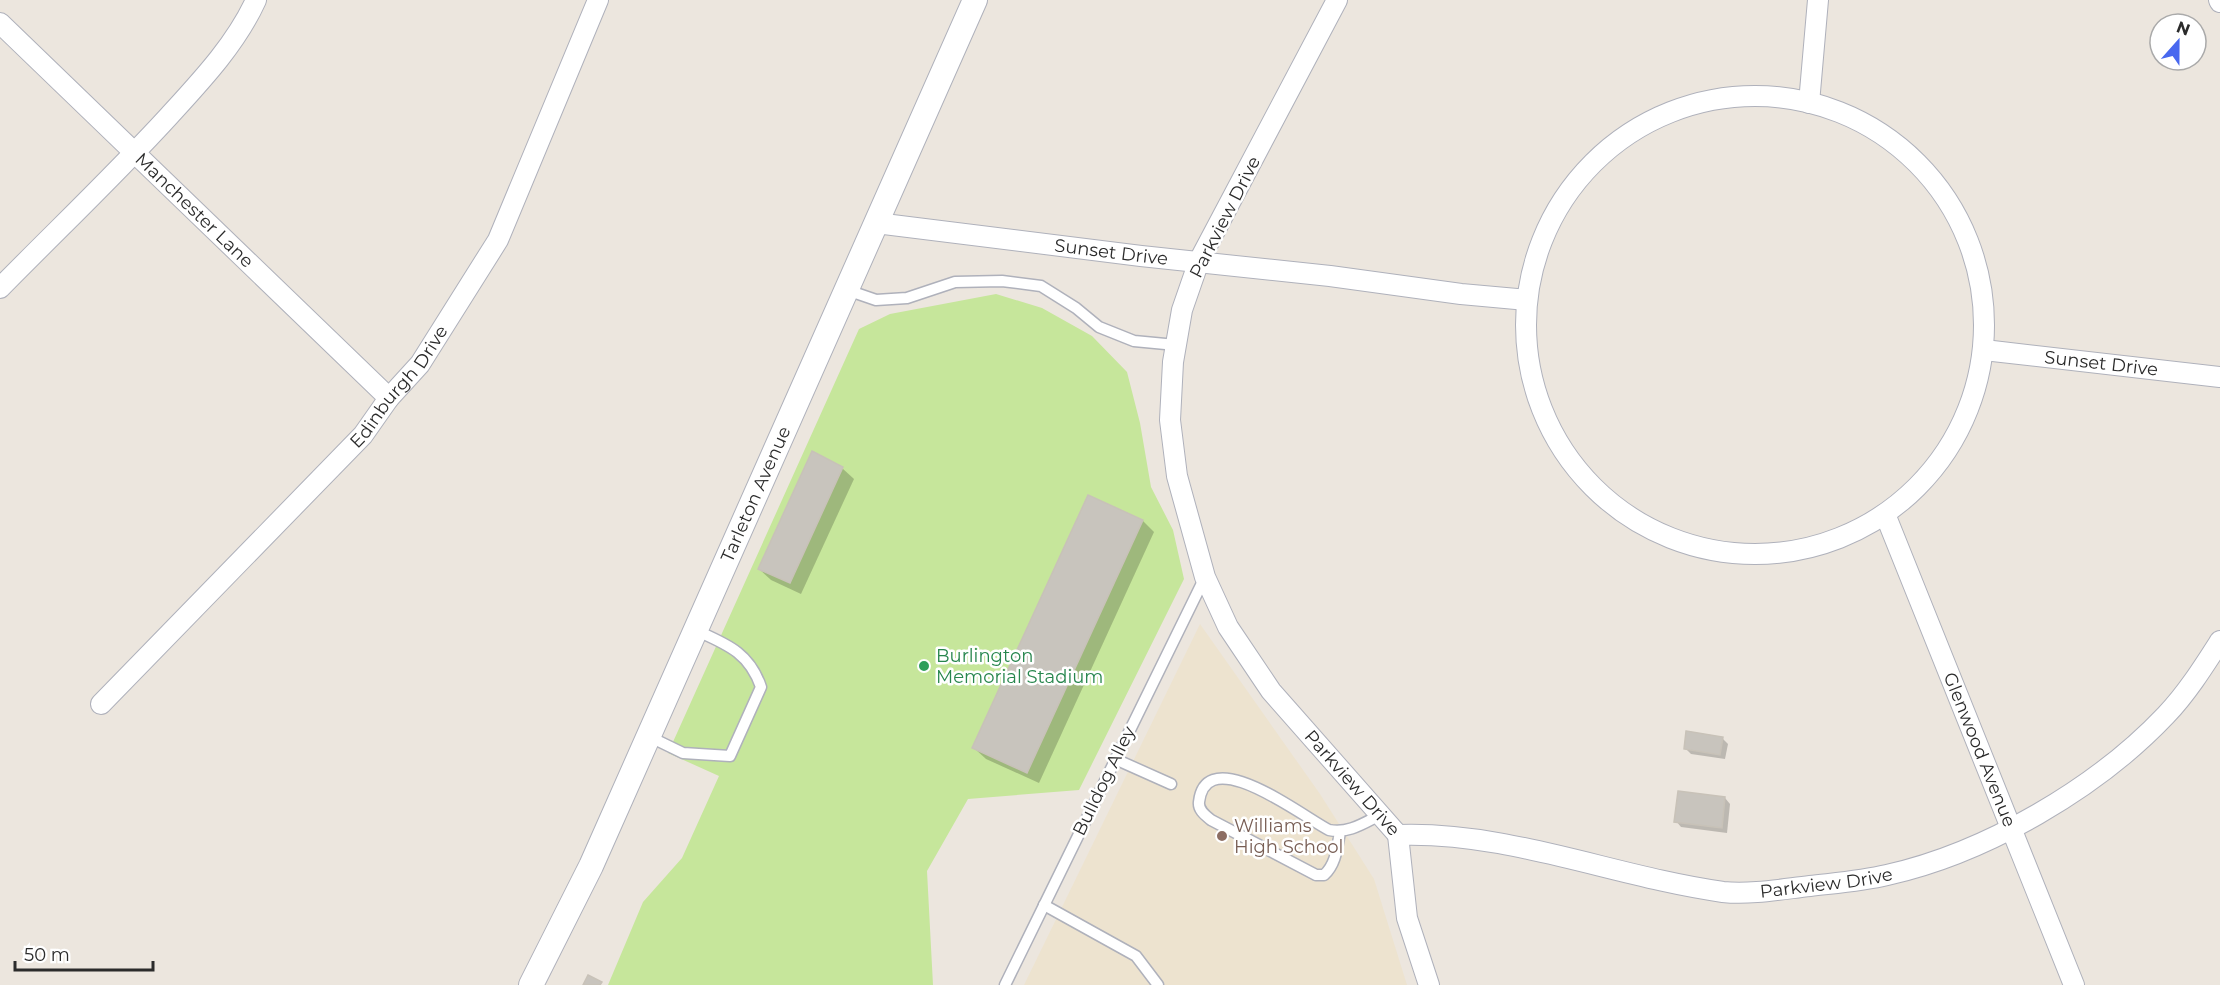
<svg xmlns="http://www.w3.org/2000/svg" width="2220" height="985" viewBox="0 0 2220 985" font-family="Montserrat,sans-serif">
  <rect width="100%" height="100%" fill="#ece6de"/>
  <polygon fill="#ede3cf" points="1200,624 1320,794 1374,879 1407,985 1024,985"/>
  <polygon fill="#c6e69b" points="996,294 1042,308 1092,336 1127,372 1140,423 1151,487 1173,530 1184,579 1079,790 968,799 927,871 933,985 608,985 643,902 682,858 719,776 668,753 859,329 890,314"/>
  <g fill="#0003">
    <polygon points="842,468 854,479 801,594 771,580 759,569"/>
    <polygon points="1143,521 1154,532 1039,783 986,759 974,748"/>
    <polygon points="1722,738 1728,744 1725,759 1691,754 1685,748"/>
    <polygon points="1725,798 1730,804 1727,833 1681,827 1676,821"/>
  </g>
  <g fill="#c8c4bd" stroke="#c8c2b8" stroke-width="1.5">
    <polygon points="812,451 843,467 790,583 758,569"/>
    <polygon points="1088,495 1143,520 1027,773 972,748"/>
    <polygon points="1686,731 1723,737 1720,755 1684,749"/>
    <polygon points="1678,791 1725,797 1722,828 1674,822"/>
    <polygon points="588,975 602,982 600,985 583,985"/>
  </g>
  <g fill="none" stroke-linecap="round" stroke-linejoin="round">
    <g stroke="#afb1bb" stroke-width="13">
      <g id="service">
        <polyline points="847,290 876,300 907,298 955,282 1002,281 1041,286 1076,308 1099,327 1134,341 1176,345"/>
        <path d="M648 736 683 753 730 756 761 687C749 652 726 644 695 630"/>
        <polyline points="1115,759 1171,784"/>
        <path d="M1340 832C1337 848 1336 864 1324 875H1316L1211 820C1205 815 1198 810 1199 802 1206 740 1306 819 1329 830 1348 834 1364 823 1380 815"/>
        <polyline points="1044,905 1136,956 1158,985"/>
        <polyline points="1005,985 1205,577"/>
      </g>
    </g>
    <g stroke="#afb1bb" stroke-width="22">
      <g id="minor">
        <path id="s1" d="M1337 0 1199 261 1182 310 1173 362 1170 420 1177 476 1205 577 1228 627 1271 691 1398 835C1508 831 1615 877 1723 892 1750 895 1783 889 1810 886 1835 883 1862 881 1887 875 1986 853 2097 788 2166 715 2187 693 2204 666 2220 641"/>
        <polyline points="2219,0 2220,2"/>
        <path id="s2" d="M0 23 389 398"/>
        <circle cx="1755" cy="325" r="229"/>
        <polyline points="1809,103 1818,0"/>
        <path id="s3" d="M876 223 1141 256 1330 276 1461 294 1527 300"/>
        <path d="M0 288C56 231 115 175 169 116 201 81 236 44 256 0"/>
        <path id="s4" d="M1984 350 2220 377"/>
        <path id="s5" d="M1885 514 2074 985"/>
        <path id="s6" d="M101 704 363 435 389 398 420 364 498 240 598 0"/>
        <polyline points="1398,835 1407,918 1429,985"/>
      </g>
    </g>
    <g stroke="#afb1bb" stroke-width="26">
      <g id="tertiary">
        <path id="s7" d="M531 985 591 866 975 0"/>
      </g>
    </g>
    <use href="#service" stroke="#fff" stroke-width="10"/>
    <use href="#minor" stroke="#fff" stroke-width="20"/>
    <use href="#tertiary" stroke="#fff" stroke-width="24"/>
  </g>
  <circle fill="#2e9e5b" stroke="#fff" stroke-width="2" cx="924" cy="666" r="6"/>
  <circle fill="#8d6e63" stroke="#fff" stroke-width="2" cx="1222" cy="836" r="6"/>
  <g text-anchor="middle" stroke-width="5" stroke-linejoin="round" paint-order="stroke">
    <g font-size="18" fill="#2b2b2b" stroke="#fff">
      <text dy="6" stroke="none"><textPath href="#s2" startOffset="270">Manchester Lane</textPath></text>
      <text transform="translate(1225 217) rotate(-63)" y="6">Parkview Drive</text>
      <text dy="6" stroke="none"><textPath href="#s3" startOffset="237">Sunset Drive</textPath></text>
      <text dy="6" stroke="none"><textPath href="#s4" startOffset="118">Sunset Drive</textPath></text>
      <text dy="6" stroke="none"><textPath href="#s6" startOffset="436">Edinburgh Drive</textPath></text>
      <text dy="6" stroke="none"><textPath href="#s7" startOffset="540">Tarleton Avenue</textPath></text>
      <text dy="6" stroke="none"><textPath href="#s5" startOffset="254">Glenwood Avenue</textPath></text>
      <text transform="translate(1104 781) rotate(-64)" y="6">Bulldog Alley</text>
      <text dy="6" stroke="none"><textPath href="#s1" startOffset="874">Parkview Drive</textPath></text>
      <text dy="6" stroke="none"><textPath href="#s1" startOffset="1378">Parkview Drive</textPath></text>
    </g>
    <g font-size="18" fill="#27864d" stroke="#fff" text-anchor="start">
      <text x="936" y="662">Burlington<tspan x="936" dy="21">Memorial Stadium</tspan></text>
    </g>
    <g font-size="18" fill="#785e54" stroke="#fff" text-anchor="start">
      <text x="1234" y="832">Williams<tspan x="1234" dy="21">High School</tspan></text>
    </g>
  </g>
  <g transform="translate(2178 42) rotate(21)"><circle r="28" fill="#ffffff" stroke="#aaaaaa" stroke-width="1.5"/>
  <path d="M0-4.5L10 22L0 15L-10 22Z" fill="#4868ef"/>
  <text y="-9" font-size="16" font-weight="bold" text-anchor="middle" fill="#2b2b2b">N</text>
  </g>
  <path d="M15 961v9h138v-9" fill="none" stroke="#2b2b2b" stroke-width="3"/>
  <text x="24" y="961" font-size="18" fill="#2b2b2b" stroke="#ffffff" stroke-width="4.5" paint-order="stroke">50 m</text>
</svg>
